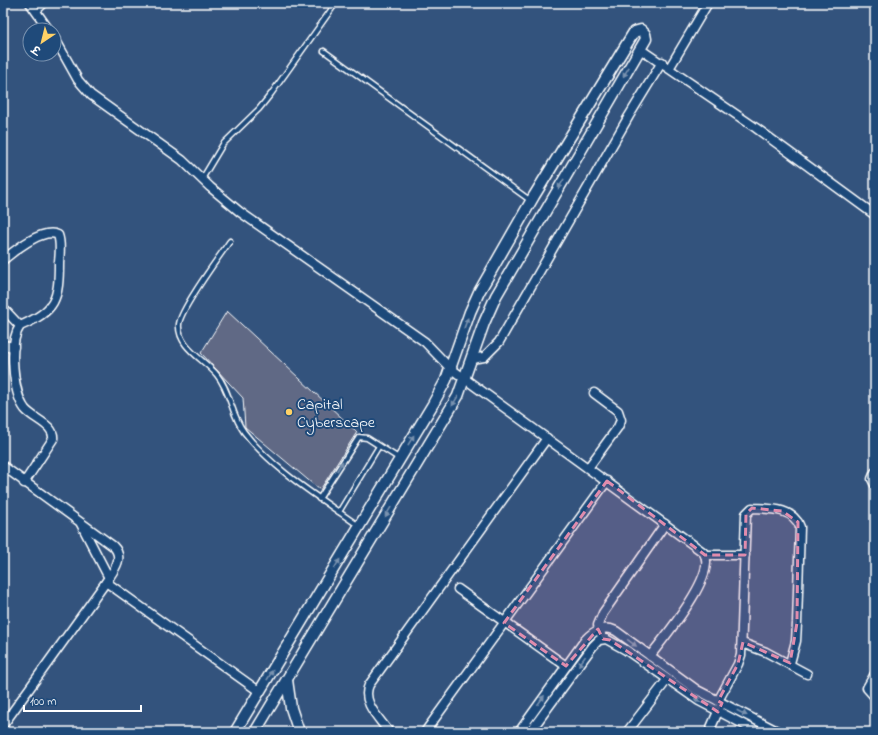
<svg xmlns="http://www.w3.org/2000/svg" width="878" height="735" viewBox="0 0 878 735" font-family="'Indie Flower','Playpen Sans Deva',sans-serif">
  <rect width="100%" height="100%" fill="#33537d"/>
  <filter id="ink" filterUnits="userSpaceOnUse"><feTurbulence type="fractalNoise" baseFrequency=".025" numOctaves="2"/><feDisplacementMap in="SourceGraphic" scale="8" xChannelSelector="R" yChannelSelector="G"/><feConvolveMatrix kernelMatrix="1 2 1 2 8 2 1 2 1" color-interpolation-filters="sRGB"/></filter>
  <g filter="url(#ink)">
    <polygon fill="#616985" stroke="#fff" points="227,311 357,432 320,490 245,427 243,398 201,353"/>
    <g fill="none" stroke-linecap="round" stroke-linejoin="round">
      <g stroke="#fff" stroke-width="7">
        <g id="service">
          <polyline points="36,13 47,3"/>
          <polyline points="324,51 531,201"/>
          <polyline points="202,179 223,144 259,109 271,94 336,3"/>
          <path d="M230 241C219 257 181 308 179 324 177 347 204 359 217 375 231 392 231 415 244 432 273 470 320 498 359 526"/>
          <polyline points="319,499 359,437 367,438 400,459"/>
          <polyline points="339,512 379,446"/>
        </g>
      </g>
      <g stroke="#fff" stroke-width="11">
        <g id="minor">
          <polyline points="30,3 49,30"/>
          <path d="M54 37 78 80 91 95 182 160 210 187 240 212 425 342 450 368 703 552C720 572 663 639 650 656"/>
          <polyline points="640,49 756,128 875,215"/>
          <polyline points="670,67 708,3"/>
          <path d="M3 260C14 251 43 227 58 235 61 243 60 253 59 262 59 299 56 311 20 326 8 343 13 393 25 409 33 419 55 425 53 439L24 483"/>
          <polyline points="3,308 20,326"/>
          <polyline points="3,345 14,347"/>
          <polyline points="471,359 484,357 499,342 629,116 662,62"/>
          <path d="M3 466 113 546C125 558 114 570 106 582L3 725"/>
          <polyline points="588,468 618,427 621,420 618,411 594,393"/>
          <polyline points="875,472 872,479 875,485"/>
          <polyline points="81,524 109,578"/>
          <polyline points="705,555 745,555"/>
          <polyline points="106,582 260,692"/>
          <polyline points="458,589 566,666"/>
          <polyline points="601,634 598,625 603,613 665,524"/>
          <polyline points="742,643 766,652 807,674"/>
          <polyline points="875,674 867,688 875,697"/>
          <path d="M718 701 738 664 741 655 746 514 752 508C768 509 793 507 800 527L797 623 796 641 790 663"/>
          <path d="M389 732C379 718 361 702 369 685L547 438"/>
          <polyline points="425,732 607,481"/>
          <path d="M519 732 585 640C593 631 604 625 616 631L697 690 779 732"/>
          <polyline points="530,732 593,646 599,640 606,639 626,650 699,701 758,732"/>
          <polyline points="627,732 667,680"/>
          <polyline points="709,732 720,707"/>
        </g>
      </g>
      <g stroke="#fff" stroke-width="13">
        <g id="tertiary">
          <polyline points="287,680 291,708 299,732"/>
          <polyline points="235,732 433,404 446,380 470,312 479,292 534,196 634,32 641,30 645,34 646,39 496,296 484,323 458,396 255,732"/>
        </g>
      </g>
      <use href="#service" stroke="#1f4a7a" stroke-width="4"/>
      <use href="#minor" stroke="#1f4a7a" stroke-width="8"/>
      <use href="#tertiary" stroke="#1f4a7a" stroke-width="10"/>
    </g>
    <defs><path id="oneway-solid" d="M-6-.8H1V-3.2L6.5 0L1 3.2V.8H-6Z"/></defs>
    <g fill="#7992af">
      <use href="#oneway-solid" transform="translate(626 72) rotate(121)"/>
      <use href="#oneway-solid" transform="translate(561 184) rotate(120)"/>
      <use href="#oneway-solid" transform="translate(466 323) rotate(-70)"/>
      <use href="#oneway-solid" transform="translate(455 401) rotate(121)"/>
      <use href="#oneway-solid" transform="translate(411 440) rotate(-59)"/>
      <use href="#oneway-solid" transform="translate(340 466) rotate(-59)"/>
      <use href="#oneway-solid" transform="translate(388 512) rotate(121)"/>
      <use href="#oneway-solid" transform="translate(337 564) rotate(-59)"/>
      <use href="#oneway-solid" transform="translate(632 643) rotate(36)"/>
      <use href="#oneway-solid" transform="translate(582 661) rotate(126)"/>
      <use href="#oneway-solid" transform="translate(270 675) rotate(-59)"/>
      <use href="#oneway-solid" transform="translate(541 700) rotate(-54)"/>
      <use href="#oneway-solid" transform="translate(699 701) rotate(-149)"/>
      <use href="#oneway-solid" transform="translate(742 713) rotate(27)"/>
    </g>
  </g>
  <path fill="#e08cad" fill-opacity="0.2" stroke="#e08cad" stroke-width="3" stroke-dasharray="8 5" stroke-linejoin="round" d="M607 481 705 555H745L746 514 752 508 782 511 798 522 797 623 790 663 743 642 738 664 718 701 722 703 718 712 610 640 603 639 598 629 566 666 504 623Z"/>
  <circle fill="#ffd166" stroke="#1f4a7a" stroke-width="1.5" cx="289" cy="412" r="4"/>
  <g text-anchor="middle" stroke-width="4" stroke-linejoin="round" paint-order="stroke">
    <g font-size="16" fill="#fff" stroke="#1f4a7a" text-anchor="start">
      <text x="297" y="409">Capital<tspan x="297" dy="18">Cyberscape</tspan></text>
    </g>
  </g>
  <rect width="878" height="735" fill="none" stroke="#1f4a7a" stroke-width="16"/>
  <rect x="8" y="8" width="862" height="719" fill="none" stroke="#fff" stroke-width="1.5" filter="url(#ink)"/>
  <g transform="translate(42 42) rotate(215)"><circle r="19" fill="#1f4a7a" stroke="#7992af"/>
  <path d="M0-3L7 15L0 10L-7 15Z" fill="#ffd166"/>
  <text y="-6" font-size="11" font-weight="bold" text-anchor="middle" fill="#ffffff">उ</text>
  </g>
  <path d="M24 705v6h117v-6" fill="none" stroke="#ffffff" stroke-width="2"/>
  <text x="30" y="705" font-size="12" fill="#ffffff" stroke="#1f4a7a" stroke-width="3" paint-order="stroke">100 m</text>
</svg>
